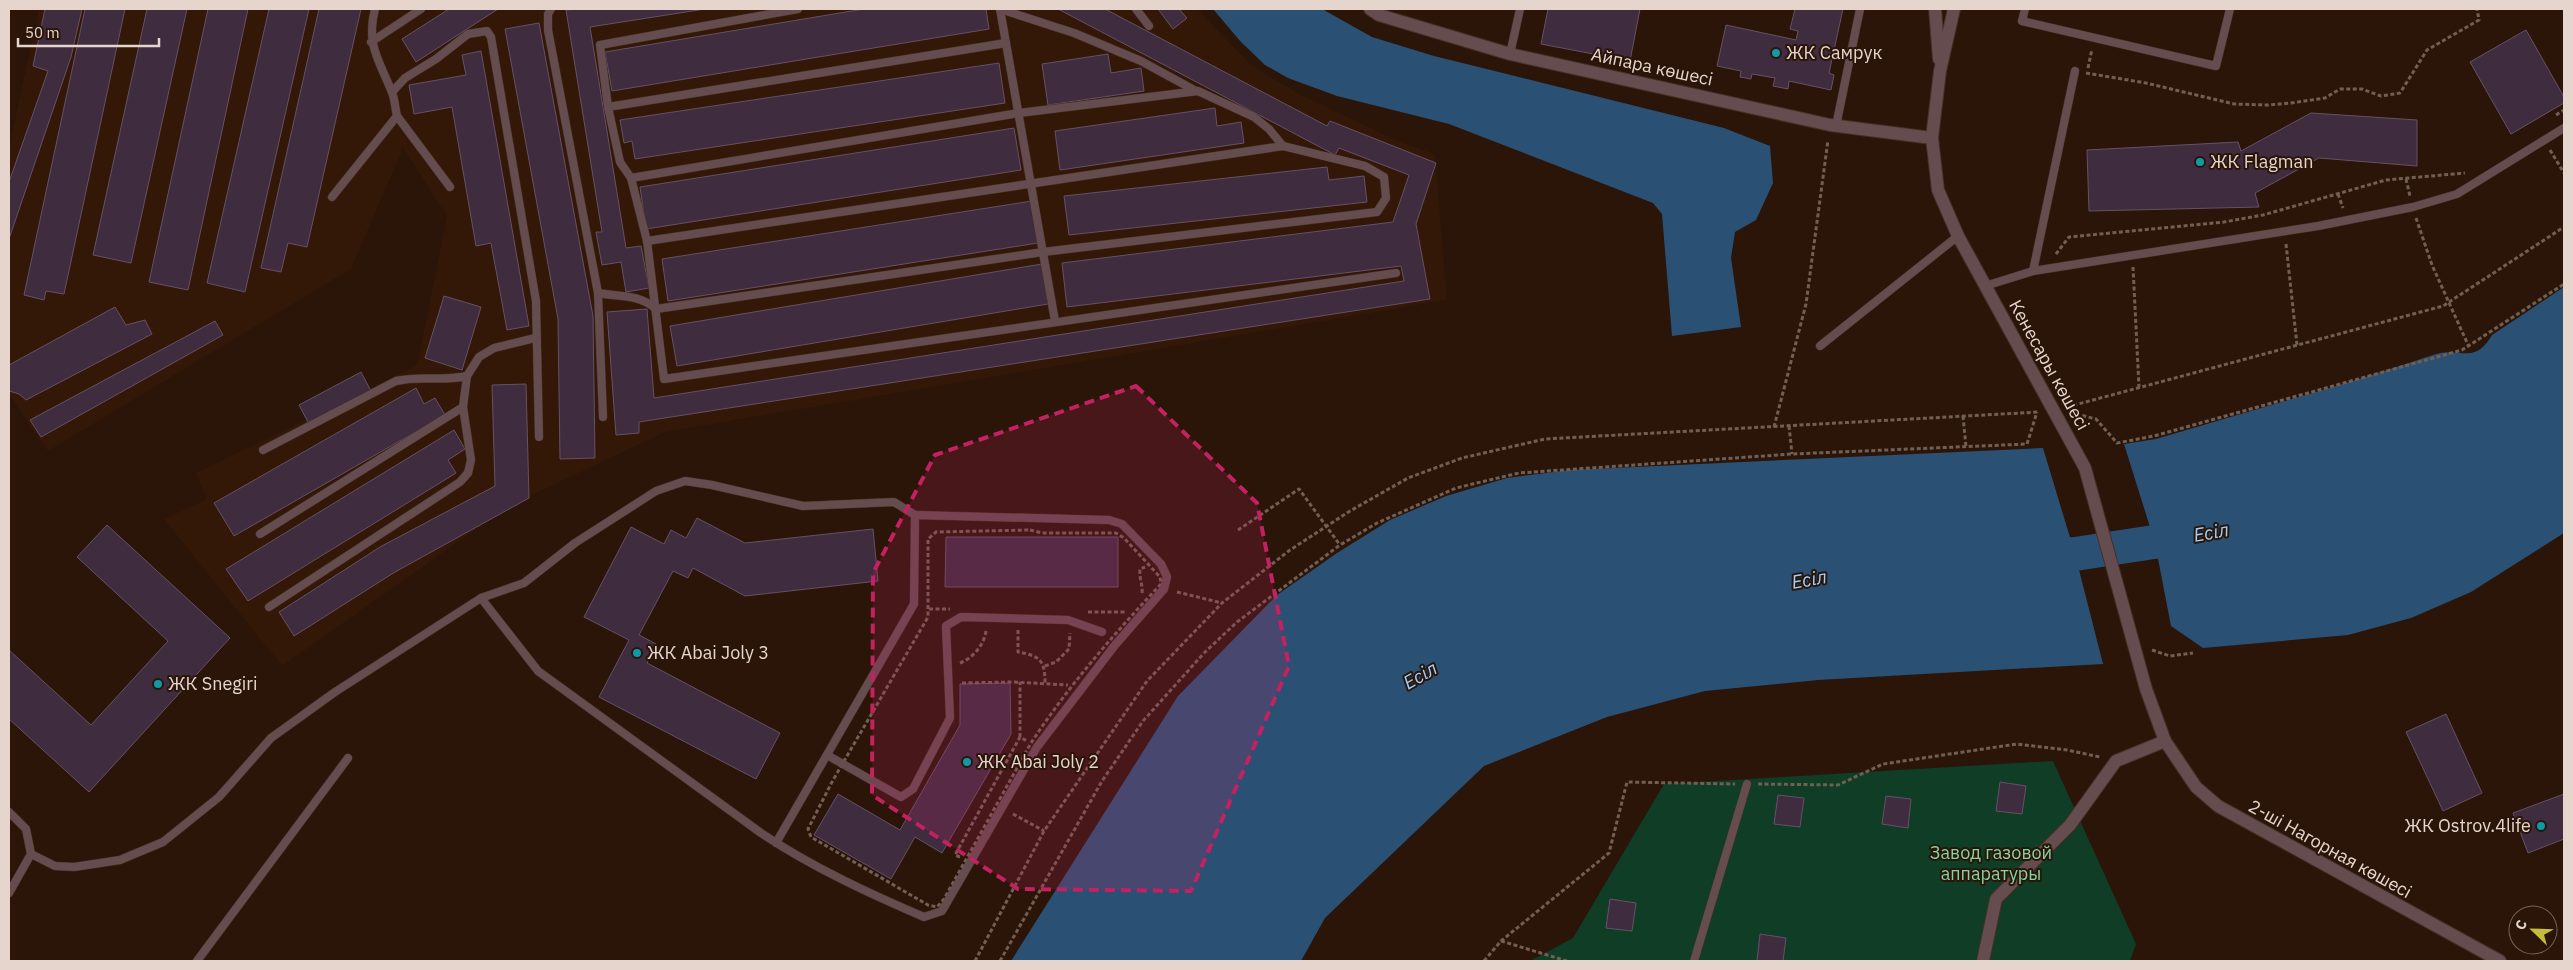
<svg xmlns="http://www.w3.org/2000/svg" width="2573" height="970" viewBox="0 0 2573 970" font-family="'IBM Plex Sans',sans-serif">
  <rect width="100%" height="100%" fill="#2a1508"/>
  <polygon fill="#331807" points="39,9 1197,9 1250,64 1297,93 1398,141 1435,154 1447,300 665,432 509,506 282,666 164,519 207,499 196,473 417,365 447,216 403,148 351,269 48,451 9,395 9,147"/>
  <polygon fill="#0f3d25" points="2053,761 2136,944 2130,961 1530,961 1573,938 1664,784"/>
  <g fill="#2a5074">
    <polygon points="1213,9 1322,9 1372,37 1434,56 1724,128 1770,146 1773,183 1756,220 1735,232 1731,258 1741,327 1672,336 1662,214 1653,203 1449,124 1337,96 1288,78 1265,65 1241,42"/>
    <path d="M2564 287V533L2471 592 2411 618 2348 635 2203 648 2171 626 2155 543 2124 444 2156 439C2249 411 2342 386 2433 355 2460 345 2473 367 2492 335Z"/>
    <polygon points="2043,448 2075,554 2103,664 1818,680 1705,691 1607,717 1484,766 1325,918 1301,961 1011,961 1178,696 1277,595 1337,553 1390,520 1446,496 1507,478 1570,470"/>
  </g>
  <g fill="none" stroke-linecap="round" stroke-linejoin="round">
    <polyline stroke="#2a5074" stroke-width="34" points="2030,556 2075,554 2200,535"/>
  </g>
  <g fill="#3f2c3f" stroke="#665165">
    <polygon points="45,9 82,9 71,57 9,239 9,182 48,71 33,66"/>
    <polygon points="85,9 125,9 64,294 46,291 44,300 24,295"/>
    <polygon points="147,9 187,9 131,263 93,255"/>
    <polygon points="208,9 248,9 188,290 149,282"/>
    <polygon points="269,9 309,9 245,292 207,283"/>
    <polygon points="319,9 361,9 307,247 288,243 281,272 261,268"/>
    <polygon points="449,9 498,9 416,62 402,39"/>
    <polygon points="577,9 705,9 590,27 626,248 641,246 649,288 626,292 621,262 602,265 596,232 602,232 566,10"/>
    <polygon points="864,9 986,9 989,29 612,91 605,52"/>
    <polygon points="1058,9 1105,9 1327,126 1330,121 1436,163 1416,224 1430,299 639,422 639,433 616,435 607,312 647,309 654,398 1404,281 1401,266 1067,307 1062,263 1393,222 1409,175 1339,148 1335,155"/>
    <polygon points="1158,9 1179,9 1187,18 1173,29"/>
    <polygon points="1548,9 1640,9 1630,61 1541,44"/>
    <polygon points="1795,9 1843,9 1829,73 1834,75 1831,90 1789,81 1788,89 1773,86 1775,78 1752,74 1751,79 1740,77 1741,71 1717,66 1726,25 1796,40 1798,31 1790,29"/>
    <polygon points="539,23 593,316 595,458 560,459 558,319 505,29"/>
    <polygon points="2526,30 2564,97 2564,103 2511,134 2470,62"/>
    <polygon points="481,51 529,326 507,330 491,243 476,246 452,107 414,114 409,85 466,75 462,55"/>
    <polygon points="1108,54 1111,73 1141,68 1144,91 1048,105 1042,64"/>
    <polygon points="999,63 1005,103 635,159 632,141 624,143 620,120"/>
    <polygon points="1215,108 1217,126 1241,122 1244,143 1060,170 1055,131"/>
    <polygon points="2311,113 2417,120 2417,166 2319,158 2255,193 2259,207 2089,211 2087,150 2238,142 2241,151"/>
    <polygon points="1014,128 1021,170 646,229 640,187"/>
    <polygon points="1327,167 1329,180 1364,176 1367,202 1069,235 1064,196"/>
    <polygon points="1032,201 1038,243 668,301 662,259"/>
    <polygon points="1042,264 1048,304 677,366 670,326"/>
    <polygon points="444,296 481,307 462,370 425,358"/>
    <polygon points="115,307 126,325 145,320 152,334 26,400 19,394 9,391 9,365"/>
    <polygon points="215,321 223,335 41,437 30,420"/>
    <polygon points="361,372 371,391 309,424 299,405"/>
    <polygon points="526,384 529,498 395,572 294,636 279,612 380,547 495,486 492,385"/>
    <polygon points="416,388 424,404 435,398 445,415 234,536 214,503"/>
    <polygon points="454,430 465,449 448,460 456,473 248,601 226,569"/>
    <polygon points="697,518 745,543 873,529 878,581 745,596 693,568 688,578 673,571 639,635 656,644 647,663 780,733 756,779 599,697 629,640 584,617 631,527 664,544 671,530 686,538"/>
    <polygon points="107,525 230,638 89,792 9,719 9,650 91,725 168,641 77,557"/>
    <polygon points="946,537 1118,537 1118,587 945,587"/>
    <polygon points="1010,683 1011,734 942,853 915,837 891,879 814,835 838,794 900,830 960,725 960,684"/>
    <polygon points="2446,714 2482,793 2443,811 2406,732"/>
    <polygon points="2000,782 2026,786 2022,814 1996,811"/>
    <polygon points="2564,794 2564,839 2528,853 2513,813"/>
    <polygon points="1778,795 1804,798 1800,827 1774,824"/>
    <polygon points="1886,796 1911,799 1908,828 1882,824"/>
    <polygon points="1610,899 1636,903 1632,931 1606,928"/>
    <polygon points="1760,934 1786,938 1783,961 1757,961"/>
  </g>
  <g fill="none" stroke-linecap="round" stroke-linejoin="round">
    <g stroke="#443024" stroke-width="9">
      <g id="service">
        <polyline points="551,9 548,14 548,30 598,293 603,417"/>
        <polyline points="1000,9 1055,321"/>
        <polyline points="1000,9 1074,33 1141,61 1196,91"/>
        <polyline points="1136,9 1149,26"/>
        <polyline points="2025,9 2022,21 2216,66 2230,9"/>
        <polyline points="371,42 421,9"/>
        <polyline points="1006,43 608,107 620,162 631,178 647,241 664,379 1396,273"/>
        <polyline points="1510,54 1520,9"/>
        <polyline points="392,92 405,78 436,59 468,34 487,31 491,37 536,301 539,437"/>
        <polyline points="608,107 600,45 798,9"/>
        <polyline points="397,116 450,187"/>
        <polyline points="1836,126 1860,9"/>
        <polyline points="631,178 1019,113 1198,91 1254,117 1269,129 1283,146"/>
        <path d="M332 197 397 116C395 108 395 98 391 90 378 58 366 44 375 9"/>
        <polyline points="647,241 1283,146 1365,166 1384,177 1386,198 1377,212 1043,252 656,309"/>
        <polyline points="2033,271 2075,71"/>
        <polyline points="1985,286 2033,271 2318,226 2413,207 2457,194 2564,128"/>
        <path d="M598 293C619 297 640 294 656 309"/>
        <polyline points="1820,346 1958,236"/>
        <path d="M263 450 396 381C422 375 440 382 467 376"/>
        <polyline points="260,534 463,407"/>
        <path d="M481 598 538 671 761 833C812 867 868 893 924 917L942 911 1037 747 1115 645 1164 589 1167 577 1161 564 1122 524 1109 520 915 515 914 604 776 843"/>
        <polyline points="269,607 460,482 468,473 471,460 463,407 467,376 479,357 494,348 535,338"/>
        <polyline points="827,755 901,797 913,789 950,718 946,626 961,617 1068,620 1102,632"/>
        <polyline points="9,812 26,829 31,854 9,893"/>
        <polyline points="31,854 55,866 74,867 120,860 163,842 219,797 271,738 335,692 481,598 524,583 575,543 656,491 685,481 712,485 803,506 894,502 915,515"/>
        <polyline points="197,961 348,758"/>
        <polyline points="1694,961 1747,784"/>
      </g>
    </g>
    <g stroke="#443024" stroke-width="14">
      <g id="minor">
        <polyline points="1370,9 1379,15 1510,54 1830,125 1932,138"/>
        <polyline points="1935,9 1939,59"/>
        <polyline points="1954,9 1940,71 1932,138 1938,190 1958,236 2085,468 2146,689 2165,741 2196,787 2218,806 2500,961"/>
        <polyline points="1983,961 1996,899 2070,825 2116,761 2165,741"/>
      </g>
    </g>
    <g stroke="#725f54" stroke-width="3" stroke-dasharray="4 2.5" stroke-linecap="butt">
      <polyline points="2088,68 2092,49"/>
      <polyline points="2086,73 2146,83 2234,104 2268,105 2291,103 2325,98 2340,89 2362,89 2381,96 2400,93 2427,50 2479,20 2477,9"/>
      <polyline points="2556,115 2564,110"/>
      <polyline points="2550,150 2564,173"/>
      <polyline points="2406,179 2410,196"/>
      <polyline points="2338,194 2343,208"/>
      <polyline points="2416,218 2432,265 2469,347"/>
      <polyline points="2286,244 2297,345"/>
      <polyline points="2056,254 2069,237 2224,222 2263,215 2386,180 2465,173"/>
      <polyline points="2133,267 2139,387"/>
      <polyline points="2067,407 2443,306 2564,227"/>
      <polyline points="2076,414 2096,419 2117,443 2154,436 2462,350 2564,284"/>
      <polyline points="1963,416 1966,447"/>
      <polyline points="1789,426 1792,454"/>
      <polyline points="1774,427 1806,304 1828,140"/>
      <path d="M1030 530 1042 533H1116L1124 538 1160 577 1161 584C1114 634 1069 685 1031 743L944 899 937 907 928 905 811 837 808 829 833 780 928 617V539L936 532Z"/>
      <polyline points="1238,530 1299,489 1340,545"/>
      <polyline points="1177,592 1222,603"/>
      <path d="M1142 593C1143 585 1139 579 1140 569L1145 567"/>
      <polyline points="929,609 950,609"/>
      <polyline points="1088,612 1127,612"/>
      <path d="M1018 630V652C1040 656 1045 660 1045 683"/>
      <polyline points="2152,650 2170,656 2193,653"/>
      <path d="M960 663C973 658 984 645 986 631"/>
      <polyline points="1045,666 1056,662 1069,649 1070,633"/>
      <polyline points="962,683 1013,682 1068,685"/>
      <polyline points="1020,737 1020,682"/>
      <polyline points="1758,784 1838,785 1883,764 2017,744 2067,750 2100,757"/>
      <polyline points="1013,814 1044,831"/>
      <polyline points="960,857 955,855 1020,737 1027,741"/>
      <polyline points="1501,941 1567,961"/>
      <polyline points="975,961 1044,831 1147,681 1222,603 1290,550 1350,511 1408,478 1462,458 1545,439 2039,412"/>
      <polyline points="1000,961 1102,781 1143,721 1204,653 1237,622 1340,545 1377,523 1456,488 1519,473 1792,454 2027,444 2037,412"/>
      <polyline points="1484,961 1501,941 1609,853 1627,782 1735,784"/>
    </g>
    <use href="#service" stroke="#644c4f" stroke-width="8"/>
    <use href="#minor" stroke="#644c4f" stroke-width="12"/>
  </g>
  <path fill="#c42161" fill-opacity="0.2" stroke="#c42161" stroke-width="4" stroke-dasharray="10 6" stroke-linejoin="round" d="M1136 386 1257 503 1289 666 1191 891 1018 889 872 795 873 573 935 455Z"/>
  <g fill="#0f9aa8" stroke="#2a1508" stroke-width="2">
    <circle cx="1776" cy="53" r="5"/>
    <circle cx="2200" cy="162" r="5"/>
    <circle cx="637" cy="653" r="5"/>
    <circle cx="158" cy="684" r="5"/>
    <circle cx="967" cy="762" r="5"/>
    <circle cx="2541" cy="826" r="5"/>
  </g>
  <g text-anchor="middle" stroke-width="4" stroke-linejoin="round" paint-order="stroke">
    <g font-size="18" fill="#e5d5cd" stroke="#2a1508" text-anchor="start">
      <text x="1786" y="59">ЖК Самрук</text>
      <text x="2210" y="168">ЖК Flagman</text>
      <text x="647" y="659">ЖК Abai Joly 3</text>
      <text x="168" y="690">ЖК Snegiri</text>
      <text x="977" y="768">ЖК Abai Joly 2</text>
      <text x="2531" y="832" text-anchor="end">ЖК Ostrov.4life</text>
    </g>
    <g font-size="18" fill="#e5d5cd" stroke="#2a1508">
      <text transform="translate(1652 67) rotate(12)" y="6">Айпара көшесі</text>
      <text transform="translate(2049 365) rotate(61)" y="6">Кенесары көшесі</text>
      <text transform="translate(2330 849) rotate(29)" y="6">2-ші Нагорная көшесі</text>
    </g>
    <g font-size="18" fill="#83d3a3" stroke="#2a1508">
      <text x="1991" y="859">Завод газовой<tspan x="1991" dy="21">аппаратуры</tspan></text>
    </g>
    <g font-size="19" font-style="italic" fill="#9fcffe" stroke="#2a1508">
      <text transform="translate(2211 532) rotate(-10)" y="7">Есіл</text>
      <text transform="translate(1809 579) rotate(-10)" y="7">Есіл</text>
      <text transform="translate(1420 675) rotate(-30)" y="7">Есіл</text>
    </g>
  </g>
  <rect width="2573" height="970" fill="none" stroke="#e5d5cd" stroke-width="20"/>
  <g transform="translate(2533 930) rotate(293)"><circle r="24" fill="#2a1508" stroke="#756257"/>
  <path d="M0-4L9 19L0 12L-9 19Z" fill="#c6bc3c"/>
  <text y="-8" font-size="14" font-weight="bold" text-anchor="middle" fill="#e5d5cd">С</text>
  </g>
  <path d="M18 38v8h141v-8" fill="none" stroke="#e5d5cd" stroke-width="2.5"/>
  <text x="25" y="38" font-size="15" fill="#e5d5cd" stroke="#2a1508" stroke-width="4" paint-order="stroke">50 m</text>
</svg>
